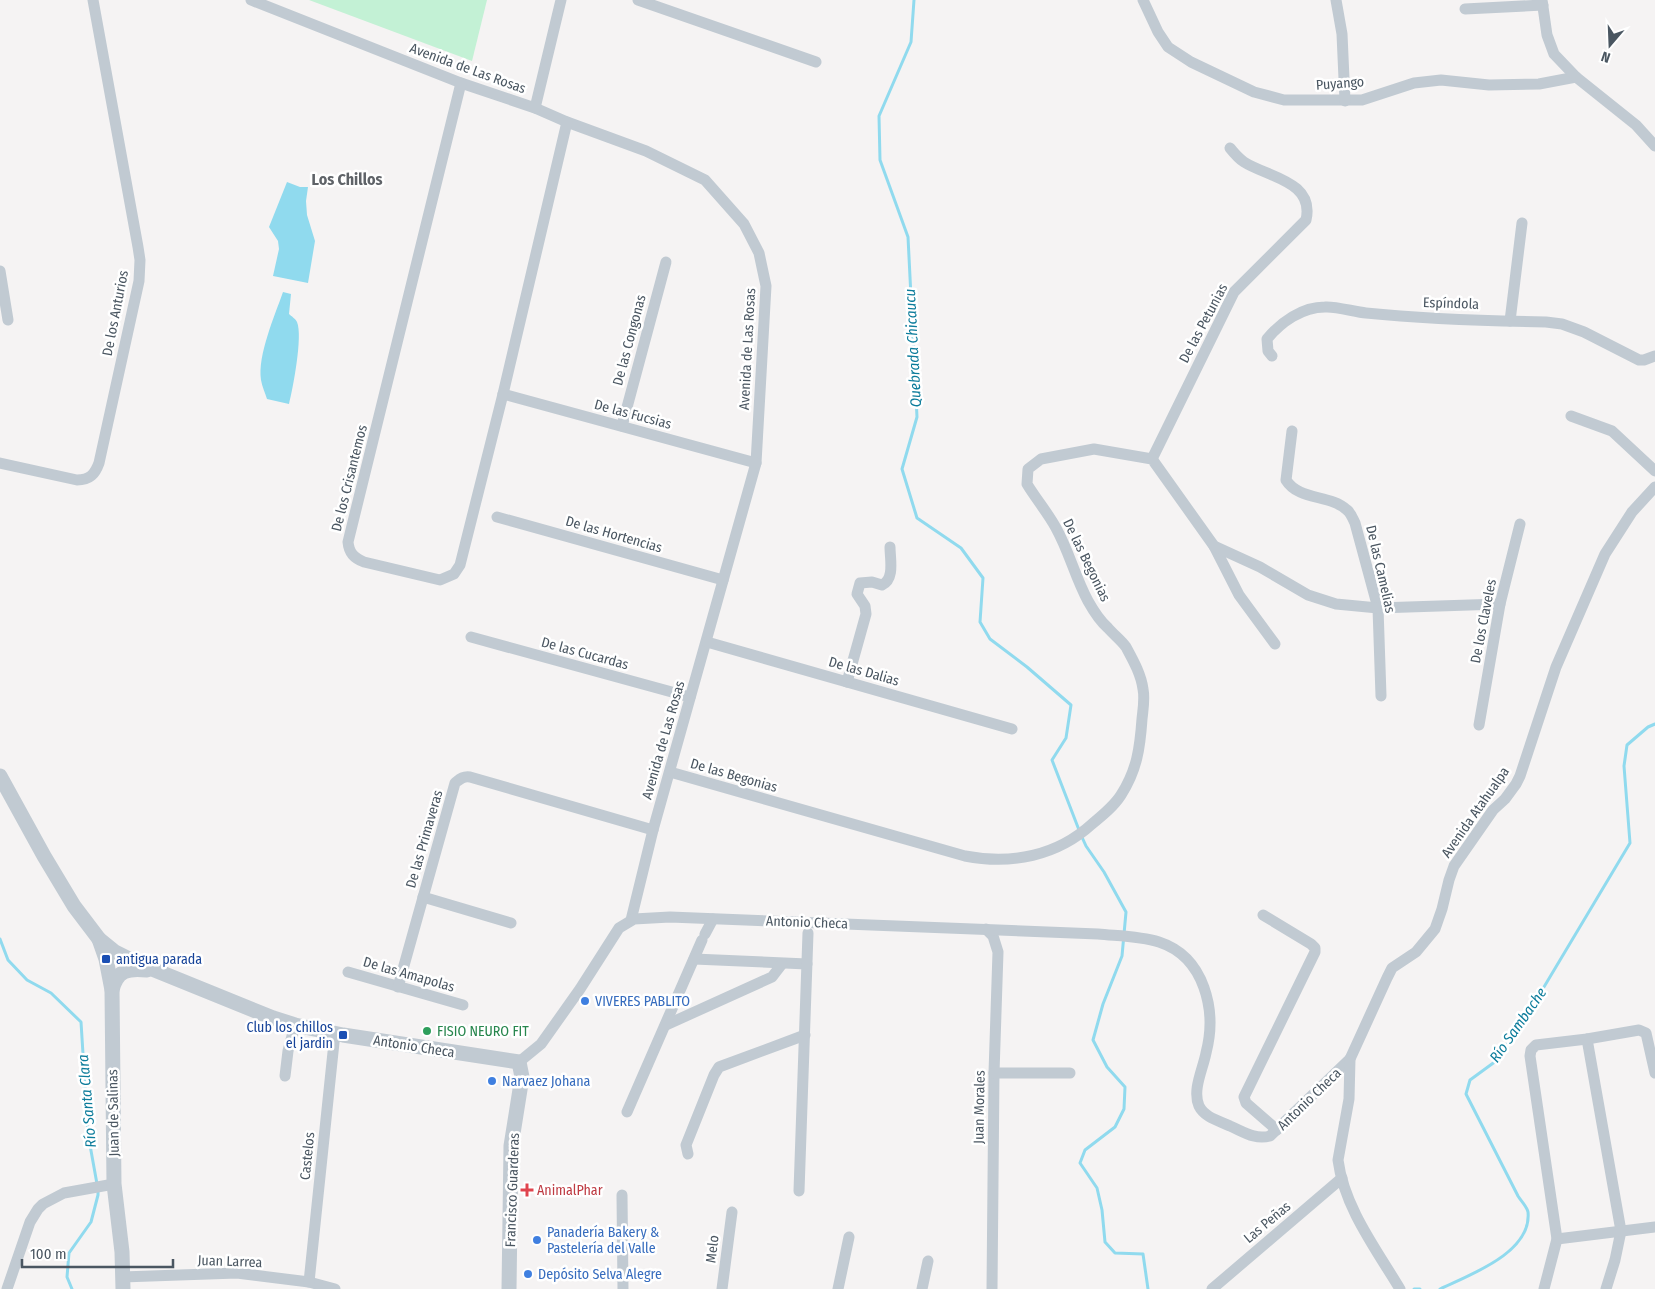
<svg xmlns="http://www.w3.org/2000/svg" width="1655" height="1289" viewBox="0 0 1655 1289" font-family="'Fira Sans Condensed',sans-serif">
  <rect width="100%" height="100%" fill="#f5f3f3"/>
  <polygon fill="#c3f1d5" points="309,0 487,0 472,61"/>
  <g fill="#90daee">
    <polygon points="287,182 300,187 308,187 306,201 307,215 315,241 308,283 273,276 279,249 278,241 269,227"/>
    <path d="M283 292 291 294 289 314C291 316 296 319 297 322 303 336 293 388 289 404L267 399C265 393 262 386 261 380 257 356 275 315 283 292Z"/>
  </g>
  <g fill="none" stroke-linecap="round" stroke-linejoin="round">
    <g stroke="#90daee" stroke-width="3">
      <polyline points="914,0 911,42 879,116 880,160 908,237 917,417 902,469 917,518 961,548 983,578 980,622 990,639 1027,667 1071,705 1066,738 1052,760 1079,830"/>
      <polyline points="1081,835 1086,846 1104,872 1126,912 1122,956 1103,1004 1093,1040 1107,1067 1125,1087 1124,1109 1115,1127 1085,1150 1080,1163 1097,1188 1102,1210 1105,1242 1115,1253 1143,1254 1148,1289"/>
      <polyline points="0,939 8,960 27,980 51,993 81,1022 88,1134 97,1184"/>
      <polyline points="72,1289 67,1277 69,1253 91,1222 98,1195 98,1190"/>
      <polyline points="1414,1289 1420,1289"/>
      <path d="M1440 1289C1469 1275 1532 1253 1528 1212 1527 1207 1521 1201 1518 1196L1466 1094 1470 1080 1496 1061 1523 1022 1630 843 1624 766 1627 745 1648 727 1655 724"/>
    </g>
    <g stroke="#c1cad2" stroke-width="11">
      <polyline points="251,0 461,83 535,108 567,122 646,151 705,180 744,224 759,253 766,286 756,463 653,830 631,920"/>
      <polyline points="638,0 816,62"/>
      <polyline points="1143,0 1158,32 1168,47 1191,62 1254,92 1284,100 1362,100 1414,83 1441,80 1489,85 1539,84 1576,77"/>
      <polyline points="1336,0 1342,34 1345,101"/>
      <polyline points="1542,0 1547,35 1554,54 1576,77 1636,125 1655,146"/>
      <polyline points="1465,9 1543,5"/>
      <path d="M461 83 348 542C349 553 354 558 364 562L440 580 454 574 460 565 503 394 567 122"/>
      <polyline points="535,108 561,0"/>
      <polyline points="0,271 8,320"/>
      <polyline points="1510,321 1522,223"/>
      <path d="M1272 356 1268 351 1267 339C1281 322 1302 307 1325 307 1335 306 1355 312 1366 313 1426 319 1486 321 1546 322L1562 324 1584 332 1639 360H1644L1655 356"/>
      <polyline points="503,394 756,463"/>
      <polyline points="1571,416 1612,431 1655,471"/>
      <polyline points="622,426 666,262"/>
      <path d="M1292 431 1286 480C1299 501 1330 494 1347 510 1351 513 1353 519 1355 523L1378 608 1381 696"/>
      <path d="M1152 459 1234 292 1306 220C1315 181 1267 177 1244 162 1238 158 1234 153 1230 148"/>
      <path d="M0 463 77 480C90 480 95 474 99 463L139 281 140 260 138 247 93 0"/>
      <polyline points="497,517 723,580"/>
      <polyline points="1214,546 1239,595 1275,644"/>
      <polyline points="471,637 690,697"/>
      <polyline points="707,642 1012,729"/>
      <path d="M847 682 866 614 865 606 857 594 860 583 872 582 882 585C895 579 890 559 890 547"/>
      <polyline points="1479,725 1500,604 1520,524"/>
      <path d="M670 772 965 856C1011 865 1057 856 1092 824 1103 815 1114 806 1121 795 1137 770 1140 748 1142 719 1143 709 1145 699 1143 689 1141 674 1133 660 1126 647 1121 640 1114 635 1108 628 1100 621 1093 610 1088 601 1075 577 1069 551 1056 528 1048 513 1036 499 1027 484L1028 469 1041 459 1094 449 1152 459 1214 546 1260 567 1308 595 1336 604 1378 608 1500 604"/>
      <polyline points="423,897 511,923"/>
      <polyline points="1263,915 1311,944 1315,948 1315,952 1244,1097 1246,1103 1277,1130"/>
      <polyline points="986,929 993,936 998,952 994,1073 992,1289"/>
      <polyline points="705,934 713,919"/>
      <polyline points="694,959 807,964"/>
      <polyline points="348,972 463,1005"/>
      <path d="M398 987 455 783C460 779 463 776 470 777L653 830"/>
      <polyline points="666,1025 772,977 782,964"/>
      <polyline points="1587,1039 1621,1231 1615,1260 1606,1289"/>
      <path d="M519 1062 541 1044 580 989 619 928 634 919 670 917 1098 934C1118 936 1140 936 1159 942 1205 957 1217 1011 1206 1053 1203 1069 1192 1090 1199 1106 1205 1118 1220 1121 1230 1126 1244 1132 1255 1140 1270 1136L1350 1059"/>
      <polyline points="994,1073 1070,1073"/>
      <polyline points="285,1076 288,1051 295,1025"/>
      <polyline points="627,1112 702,940"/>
      <polyline points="688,1154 686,1145 714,1075 719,1067 805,1035"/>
      <polyline points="799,1191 808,933"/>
      <polyline points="622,1195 623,1289"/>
      <polyline points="1557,1239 1655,1227"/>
      <polyline points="122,1277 237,1273 309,1282 335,1289"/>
      <polyline points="309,1282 335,1033"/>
      <polyline points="7,1289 30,1222 38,1209 43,1204 64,1193 114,1184"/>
      <polyline points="722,1289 732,1212"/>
      <polyline points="838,1289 849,1237"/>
      <polyline points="922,1289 928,1261"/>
      <polyline points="1212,1289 1342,1178"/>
      <path d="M1400 1289C1376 1249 1344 1207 1338 1160L1349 1099 1350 1059 1387 978 1392 968 1416 952 1435 929 1442 909 1449 880 1454 866 1493 810 1505 799 1516 784 1520 776 1556 667 1605 554 1632 512 1655 487"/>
      <polyline points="1544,1289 1557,1239 1530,1056 1531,1050 1536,1045 1587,1039 1639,1030 1646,1033 1655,1073"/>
    </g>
    <g stroke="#c1cad2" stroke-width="15">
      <polyline points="0,776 44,856 74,906 99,939 115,952 135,962 273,1018 295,1025 343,1035 519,1062 522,1077 511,1146 509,1289"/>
      <polyline points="99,939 106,959 112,990 114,1184 122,1252 123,1289"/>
      <path d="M112 990C117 970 128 968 147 970"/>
    </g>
  </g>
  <g fill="#1a4fb4" stroke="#fff" stroke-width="2">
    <rect x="101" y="954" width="10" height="10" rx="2.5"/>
    <rect x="338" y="1030" width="10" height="10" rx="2.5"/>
  </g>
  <g fill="#3f7fe0" stroke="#fff" stroke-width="2">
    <circle cx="585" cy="1001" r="5"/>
    <circle cx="492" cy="1081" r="5"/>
    <circle cx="537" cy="1240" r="5"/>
    <circle cx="528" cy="1274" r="5"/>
  </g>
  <circle fill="#2e9e5b" stroke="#fff" stroke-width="2" cx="427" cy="1031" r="5"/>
  <path fill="#e0444e" stroke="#fff" stroke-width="2" d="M524.5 1182.5h5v5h5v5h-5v5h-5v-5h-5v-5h5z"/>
  <g text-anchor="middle" stroke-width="5" stroke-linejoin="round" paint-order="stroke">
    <g font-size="14" fill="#4a5661" stroke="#fff">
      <text transform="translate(468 68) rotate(20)" y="5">Avenida de Las Rosas</text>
      <text transform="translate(1340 83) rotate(-4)" y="5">Puyango</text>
      <text transform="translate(1451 303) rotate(2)" y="5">Espíndola</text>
      <text transform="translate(115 313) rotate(-79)" y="5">De los Anturios</text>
      <text transform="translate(1203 323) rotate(-62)" y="5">De las Petunias</text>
      <text transform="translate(629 340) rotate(-75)" y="5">De las Congonas</text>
      <text transform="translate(747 349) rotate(-87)" y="5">Avenida de Las Rosas</text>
      <text transform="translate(633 414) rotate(15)" y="5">De las Fucsias</text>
      <text transform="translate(349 478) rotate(-76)" y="5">De los Crisantemos</text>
      <text transform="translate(614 534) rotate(16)" y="5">De las Hortencias</text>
      <text transform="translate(1087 560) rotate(64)" y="5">De las Begonias</text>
      <text transform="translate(1381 569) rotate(77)" y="5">De las Camelias</text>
      <text transform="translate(1483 621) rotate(-79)" y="5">De los Claveles</text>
      <text transform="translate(585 653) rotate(15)" y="5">De las Cucardas</text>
      <text transform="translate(864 671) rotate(16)" y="5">De las Dalias</text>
      <text transform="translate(663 740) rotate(-74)" y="5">Avenida de Las Rosas</text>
      <text transform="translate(734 775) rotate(16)" y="5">De las Begonias</text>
      <text transform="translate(1475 812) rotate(-55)" y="5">Avenida Atahualpa</text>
      <text transform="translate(424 839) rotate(-74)" y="5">De las Primaveras</text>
      <text transform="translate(807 922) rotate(2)" y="5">Antonio Checa</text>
      <text transform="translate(409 974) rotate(16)" y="5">De las Amapolas</text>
      <text transform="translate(414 1046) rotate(9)" y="5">Antonio Checa</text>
      <text transform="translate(1309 1099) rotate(-44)" y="5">Antonio Checa</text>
      <text transform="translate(979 1107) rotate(-89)" y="5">Juan Morales</text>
      <text transform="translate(113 1113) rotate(-91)" y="5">Juan de Salinas</text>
      <text transform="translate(307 1156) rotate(-84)" y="5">Castelos</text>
      <text transform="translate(512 1190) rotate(-88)" y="5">Francisco Guarderas</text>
      <text transform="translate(1267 1222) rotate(-40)" y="5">Las Peñas</text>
      <text transform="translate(712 1249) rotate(-83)" y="5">Melo</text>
      <text transform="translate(230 1261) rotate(2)" y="5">Juan Larrea</text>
    </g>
    <g font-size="14" fill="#164399" stroke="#fff" text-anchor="start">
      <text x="116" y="964">antigua parada</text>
      <text x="333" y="1032" text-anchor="end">Club los chillos<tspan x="333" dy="16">el jardin</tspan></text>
    </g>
    <g font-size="14" fill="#366cbe" stroke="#fff" text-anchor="start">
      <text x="595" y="1006">VIVERES PABLITO</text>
      <text x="502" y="1086">Narvaez Johana</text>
      <text x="547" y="1237">Panadería Bakery &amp;<tspan x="547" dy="16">Pastelería del Valle</tspan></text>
      <text x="538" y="1279">Depósito Selva Alegre</text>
    </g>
    <g font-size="14" fill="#27864d" stroke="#fff" text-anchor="start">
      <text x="437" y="1036">FISIO NEURO FIT</text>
    </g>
    <g font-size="14" fill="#be3a42" stroke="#fff" text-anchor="start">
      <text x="537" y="1195">AnimalPhar</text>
    </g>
    <g font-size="15" font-style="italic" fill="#0c7c9b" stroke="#fff">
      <text transform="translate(913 348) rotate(-93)" y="5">Quebrada Chicaucu</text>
      <text transform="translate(1518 1025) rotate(-55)" y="5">Río Sambache</text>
      <text transform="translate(87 1101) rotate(-95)" y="5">Río Santa Clara</text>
    </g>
    <g font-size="16" font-weight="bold" fill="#5f6368" stroke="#fff">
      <text x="347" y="185">Los Chillos</text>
    </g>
  </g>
  <g transform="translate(1610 45) rotate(199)" stroke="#ffffff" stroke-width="4" paint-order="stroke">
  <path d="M0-4L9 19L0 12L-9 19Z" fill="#4a5661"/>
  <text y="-8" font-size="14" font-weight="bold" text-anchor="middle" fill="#4a5661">N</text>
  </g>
  <path d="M22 1259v8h151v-8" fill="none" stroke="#4a5661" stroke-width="2.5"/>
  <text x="30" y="1259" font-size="15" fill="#4a5661" stroke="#ffffff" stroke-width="4" paint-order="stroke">100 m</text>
</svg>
